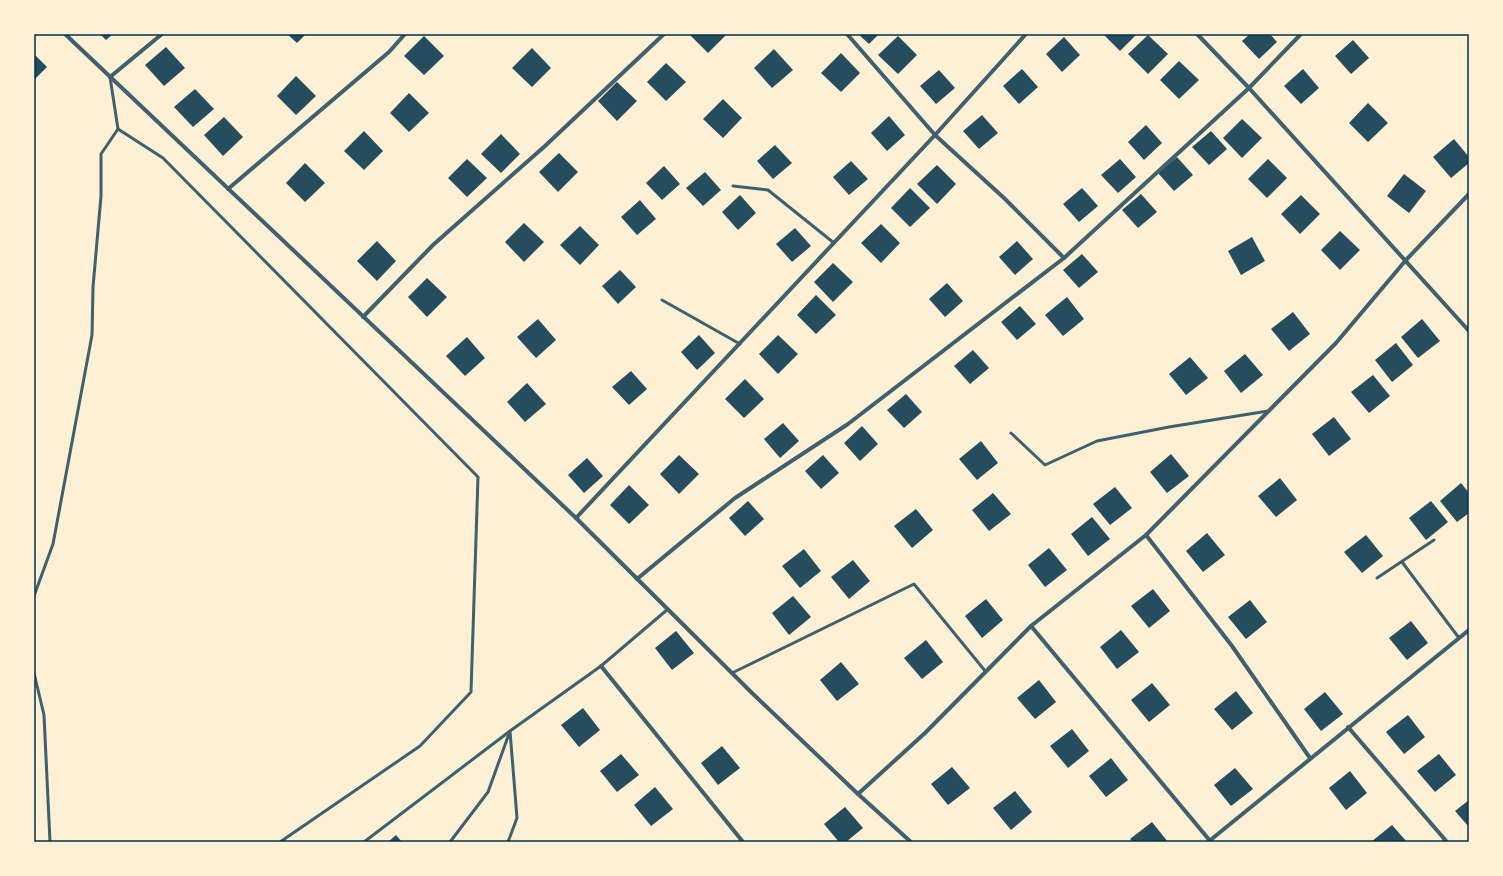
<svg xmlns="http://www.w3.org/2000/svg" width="1503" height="876" viewBox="0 0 1503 876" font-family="'Libre Baskerville',serif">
  <rect width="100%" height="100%" fill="#fdf0d5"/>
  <g fill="#264d5e">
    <polygon points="100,34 113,34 106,40"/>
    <polygon points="287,34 306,34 297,43"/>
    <polygon points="689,34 727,34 708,53"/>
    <polygon points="858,34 879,34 869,44"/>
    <polygon points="1103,34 1137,34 1120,51"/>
    <polygon points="1250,34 1270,34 1277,42 1259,59 1242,41"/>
    <polygon points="1148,35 1168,54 1148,74 1128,54"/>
    <polygon points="424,36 444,56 424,75 404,56"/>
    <polygon points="898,36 917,55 898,74 878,55"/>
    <polygon points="1064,37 1080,55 1062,72 1046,54"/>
    <polygon points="1353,40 1369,58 1351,74 1335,56"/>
    <polygon points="166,47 185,68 164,86 145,65"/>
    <polygon points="532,48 551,68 532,87 512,68"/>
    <polygon points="774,49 793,70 772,88 754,68"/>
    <polygon points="841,53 860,73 841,92 821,73"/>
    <polygon points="34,54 47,67 34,80"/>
    <polygon points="1179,61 1199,80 1179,99 1160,80"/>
    <polygon points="666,63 686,82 666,101 647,82"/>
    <polygon points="1022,69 1038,87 1019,104 1003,86"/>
    <polygon points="1303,69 1319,88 1301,104 1284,86"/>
    <polygon points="939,70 955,88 936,104 920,86"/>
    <polygon points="296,76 316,96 296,115 277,96"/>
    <polygon points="617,82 637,101 617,121 598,101"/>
    <polygon points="195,89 214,109 193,127 174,107"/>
    <polygon points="409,93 429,113 409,132 390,113"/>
    <polygon points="723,99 742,118 723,138 703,119"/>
    <polygon points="1368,103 1388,123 1368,142 1349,123"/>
    <polygon points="982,115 998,133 979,149 963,131"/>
    <polygon points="889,116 905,135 887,151 871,133"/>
    <polygon points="224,117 243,137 223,156 204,135"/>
    <polygon points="1242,119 1262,138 1242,158 1223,138"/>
    <polygon points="1146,125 1162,143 1144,160 1128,142"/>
    <polygon points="364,131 383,151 364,170 344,151"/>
    <polygon points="1211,131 1227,149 1209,165 1192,147"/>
    <polygon points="501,134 520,154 501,173 481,154"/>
    <polygon points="1454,139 1469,157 1469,163 1451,178 1433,157"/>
    <polygon points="775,145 792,163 773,179 757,161"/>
    <polygon points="559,153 578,172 558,192 539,172"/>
    <polygon points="1177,157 1193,175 1174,191 1158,173"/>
    <polygon points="467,159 487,178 467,197 448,178"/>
    <polygon points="1120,159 1136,177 1118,193 1101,175"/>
    <polygon points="1268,159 1287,178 1267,198 1248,179"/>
    <polygon points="851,161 868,179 849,195 833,177"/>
    <polygon points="305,163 325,183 305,202 286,183"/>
    <polygon points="937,165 956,184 937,204 917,184"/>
    <polygon points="664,166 680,184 662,200 646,183"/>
    <polygon points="705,172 721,190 703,206 686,188"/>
    <polygon points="1404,174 1426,191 1409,213 1387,196"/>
    <polygon points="910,188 930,208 910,227 891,208"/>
    <polygon points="1082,188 1098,206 1079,222 1063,204"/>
    <polygon points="1141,194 1157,212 1138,228 1122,210"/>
    <polygon points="740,195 756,213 738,230 722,212"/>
    <polygon points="1301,195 1320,214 1300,234 1281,214"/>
    <polygon points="640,200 656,219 637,235 621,217"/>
    <polygon points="524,223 544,242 524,262 505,242"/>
    <polygon points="881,224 900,243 881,263 861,243"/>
    <polygon points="580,226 599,245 580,265 560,245"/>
    <polygon points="795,228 811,246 792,262 776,244"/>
    <polygon points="1340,231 1360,250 1340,270 1321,250"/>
    <polygon points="1252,237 1265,261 1241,275 1228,251"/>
    <polygon points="377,241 396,261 377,281 357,261"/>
    <polygon points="1017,241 1033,259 1015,275 999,257"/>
    <polygon points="1082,254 1098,272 1079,288 1063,270"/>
    <polygon points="833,263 853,282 833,302 814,282"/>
    <polygon points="620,270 636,287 618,304 602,286"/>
    <polygon points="427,278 447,297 427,317 408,297"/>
    <polygon points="947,283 963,301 945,317 929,299"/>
    <polygon points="816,295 836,315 816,334 797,315"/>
    <polygon points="1067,297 1084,319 1063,336 1045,315"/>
    <polygon points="1020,306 1036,324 1017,340 1001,322"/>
    <polygon points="1293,312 1310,334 1289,351 1271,329"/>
    <polygon points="538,319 556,340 536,358 517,337"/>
    <polygon points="1422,319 1440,341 1418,358 1401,337"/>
    <polygon points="699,335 715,353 697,370 681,352"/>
    <polygon points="778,335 798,354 778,374 759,354"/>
    <polygon points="467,337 485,358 465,376 446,356"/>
    <polygon points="1396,343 1413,365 1392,382 1375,360"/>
    <polygon points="973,350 989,368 970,384 954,366"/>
    <polygon points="1245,354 1263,375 1241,393 1224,371"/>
    <polygon points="1190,357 1208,378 1186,395 1169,374"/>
    <polygon points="631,371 647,389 629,405 612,387"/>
    <polygon points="1373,375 1390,396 1369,413 1351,392"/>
    <polygon points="745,379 764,399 744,418 725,399"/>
    <polygon points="527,383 546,404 525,422 507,402"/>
    <polygon points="906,394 922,412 904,428 887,410"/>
    <polygon points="1334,417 1351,439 1329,456 1312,434"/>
    <polygon points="783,423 799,441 780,458 764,439"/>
    <polygon points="862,426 878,444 860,461 844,443"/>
    <polygon points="981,441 998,463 977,480 959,459"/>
    <polygon points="1171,454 1189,476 1167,493 1150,472"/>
    <polygon points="679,455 699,474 679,494 660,474"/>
    <polygon points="823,455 839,473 821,489 805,471"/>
    <polygon points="587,458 603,476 584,493 568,475"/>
    <polygon points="1280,478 1297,500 1276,517 1258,496"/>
    <polygon points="1461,483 1469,493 1469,513 1457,522 1440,501"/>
    <polygon points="629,485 649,505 629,524 610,505"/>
    <polygon points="1115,487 1132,508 1110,525 1093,504"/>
    <polygon points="993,493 1011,514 989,531 972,510"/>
    <polygon points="748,501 764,519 745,536 729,518"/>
    <polygon points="1431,501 1448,522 1426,540 1409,518"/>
    <polygon points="916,509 933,530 912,548 894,526"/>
    <polygon points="1092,517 1110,539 1088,556 1071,534"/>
    <polygon points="1207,533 1225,555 1203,572 1186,551"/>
    <polygon points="1366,535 1383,556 1362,573 1344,552"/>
    <polygon points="1049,548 1067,570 1045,587 1028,565"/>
    <polygon points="804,549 821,571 800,588 782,566"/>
    <polygon points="853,560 870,581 849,599 831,577"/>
    <polygon points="1153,589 1170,611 1149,628 1131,606"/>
    <polygon points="793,596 811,617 789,635 772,613"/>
    <polygon points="986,599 1003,620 982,638 965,616"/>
    <polygon points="1250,600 1267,622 1246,639 1228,617"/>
    <polygon points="1411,621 1428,643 1407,660 1389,638"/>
    <polygon points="1121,630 1139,652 1117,669 1100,647"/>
    <polygon points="676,631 694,653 672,670 655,648"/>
    <polygon points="926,640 943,662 922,679 904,658"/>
    <polygon points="841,662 859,684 837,701 820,680"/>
    <polygon points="1039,680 1056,702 1035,719 1017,698"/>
    <polygon points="1152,683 1170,705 1149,722 1131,700"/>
    <polygon points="1236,691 1253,713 1232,730 1214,709"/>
    <polygon points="1325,692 1343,714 1321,731 1304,709"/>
    <polygon points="583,708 600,730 579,747 561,725"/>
    <polygon points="1408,715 1425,737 1404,754 1386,732"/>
    <polygon points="1072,729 1089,751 1068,768 1050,746"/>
    <polygon points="722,746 740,768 718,785 701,763"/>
    <polygon points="621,754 639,775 617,792 600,771"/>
    <polygon points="1439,754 1456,775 1435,792 1417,771"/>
    <polygon points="1111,758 1128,780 1106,797 1089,776"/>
    <polygon points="952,767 970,788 948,805 931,784"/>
    <polygon points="1235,768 1253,789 1231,806 1214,785"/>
    <polygon points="1350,771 1367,793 1346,810 1329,788"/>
    <polygon points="655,787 673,809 651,826 634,805"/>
    <polygon points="1015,791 1032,812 1011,830 993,808"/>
    <polygon points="1469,800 1469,827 1455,811"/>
    <polygon points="845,807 863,828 846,842 839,842 824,824"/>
    <polygon points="1152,822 1168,842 1133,842 1130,839"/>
    <polygon points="1392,825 1407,842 1371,842"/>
    <polygon points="396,835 402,842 388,842"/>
  </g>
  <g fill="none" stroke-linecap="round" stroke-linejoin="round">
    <g stroke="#3f606c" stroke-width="3">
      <polyline points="118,129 163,158 478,477 471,692 420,746 280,842"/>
      <polyline points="733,186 768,190 834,243"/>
      <polyline points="662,300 740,344"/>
      <polyline points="1011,433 1045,465 1097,441 1169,427 1268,411"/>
      <polyline points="1402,562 1459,638"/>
      <polyline points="1377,578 1434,540"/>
      <polyline points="34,596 53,544 92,335 93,287 101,196 101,154 118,129 110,77"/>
      <polyline points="34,673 44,715 50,842"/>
      <polyline points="732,673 914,584 986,672"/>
      <polyline points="364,842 510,731 601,666 668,609"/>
      <polyline points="450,842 488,792 510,731 517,818 508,842"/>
    </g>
    <g stroke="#3f606c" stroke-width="4">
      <polyline points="65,34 576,518 751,692 858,794 911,842"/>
      <polyline points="847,34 935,135 1004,198 1064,258"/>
      <polyline points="1197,34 1249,88 1469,331"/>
      <polyline points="110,77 162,34"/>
      <polyline points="228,189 389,52 405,34"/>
      <polyline points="363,317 433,245 545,146 664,34"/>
      <polyline points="576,518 935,135 1026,34"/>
      <polyline points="1146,535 1232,646 1310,758"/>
      <polyline points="637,579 735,498 848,424 1064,258 1249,88 1301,34"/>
      <polyline points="1031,626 1211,842"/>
      <polyline points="601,666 743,842"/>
      <polyline points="1348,727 1447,842"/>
      <polyline points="858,794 925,733 1031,626 1146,535 1336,343 1406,260 1469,194"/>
      <polyline points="1208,842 1469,630"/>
    </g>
  </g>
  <rect width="1503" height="876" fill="none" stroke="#fdf0d5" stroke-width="70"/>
  <rect x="35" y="35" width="1433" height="806" fill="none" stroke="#003049" stroke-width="1.5"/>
</svg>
